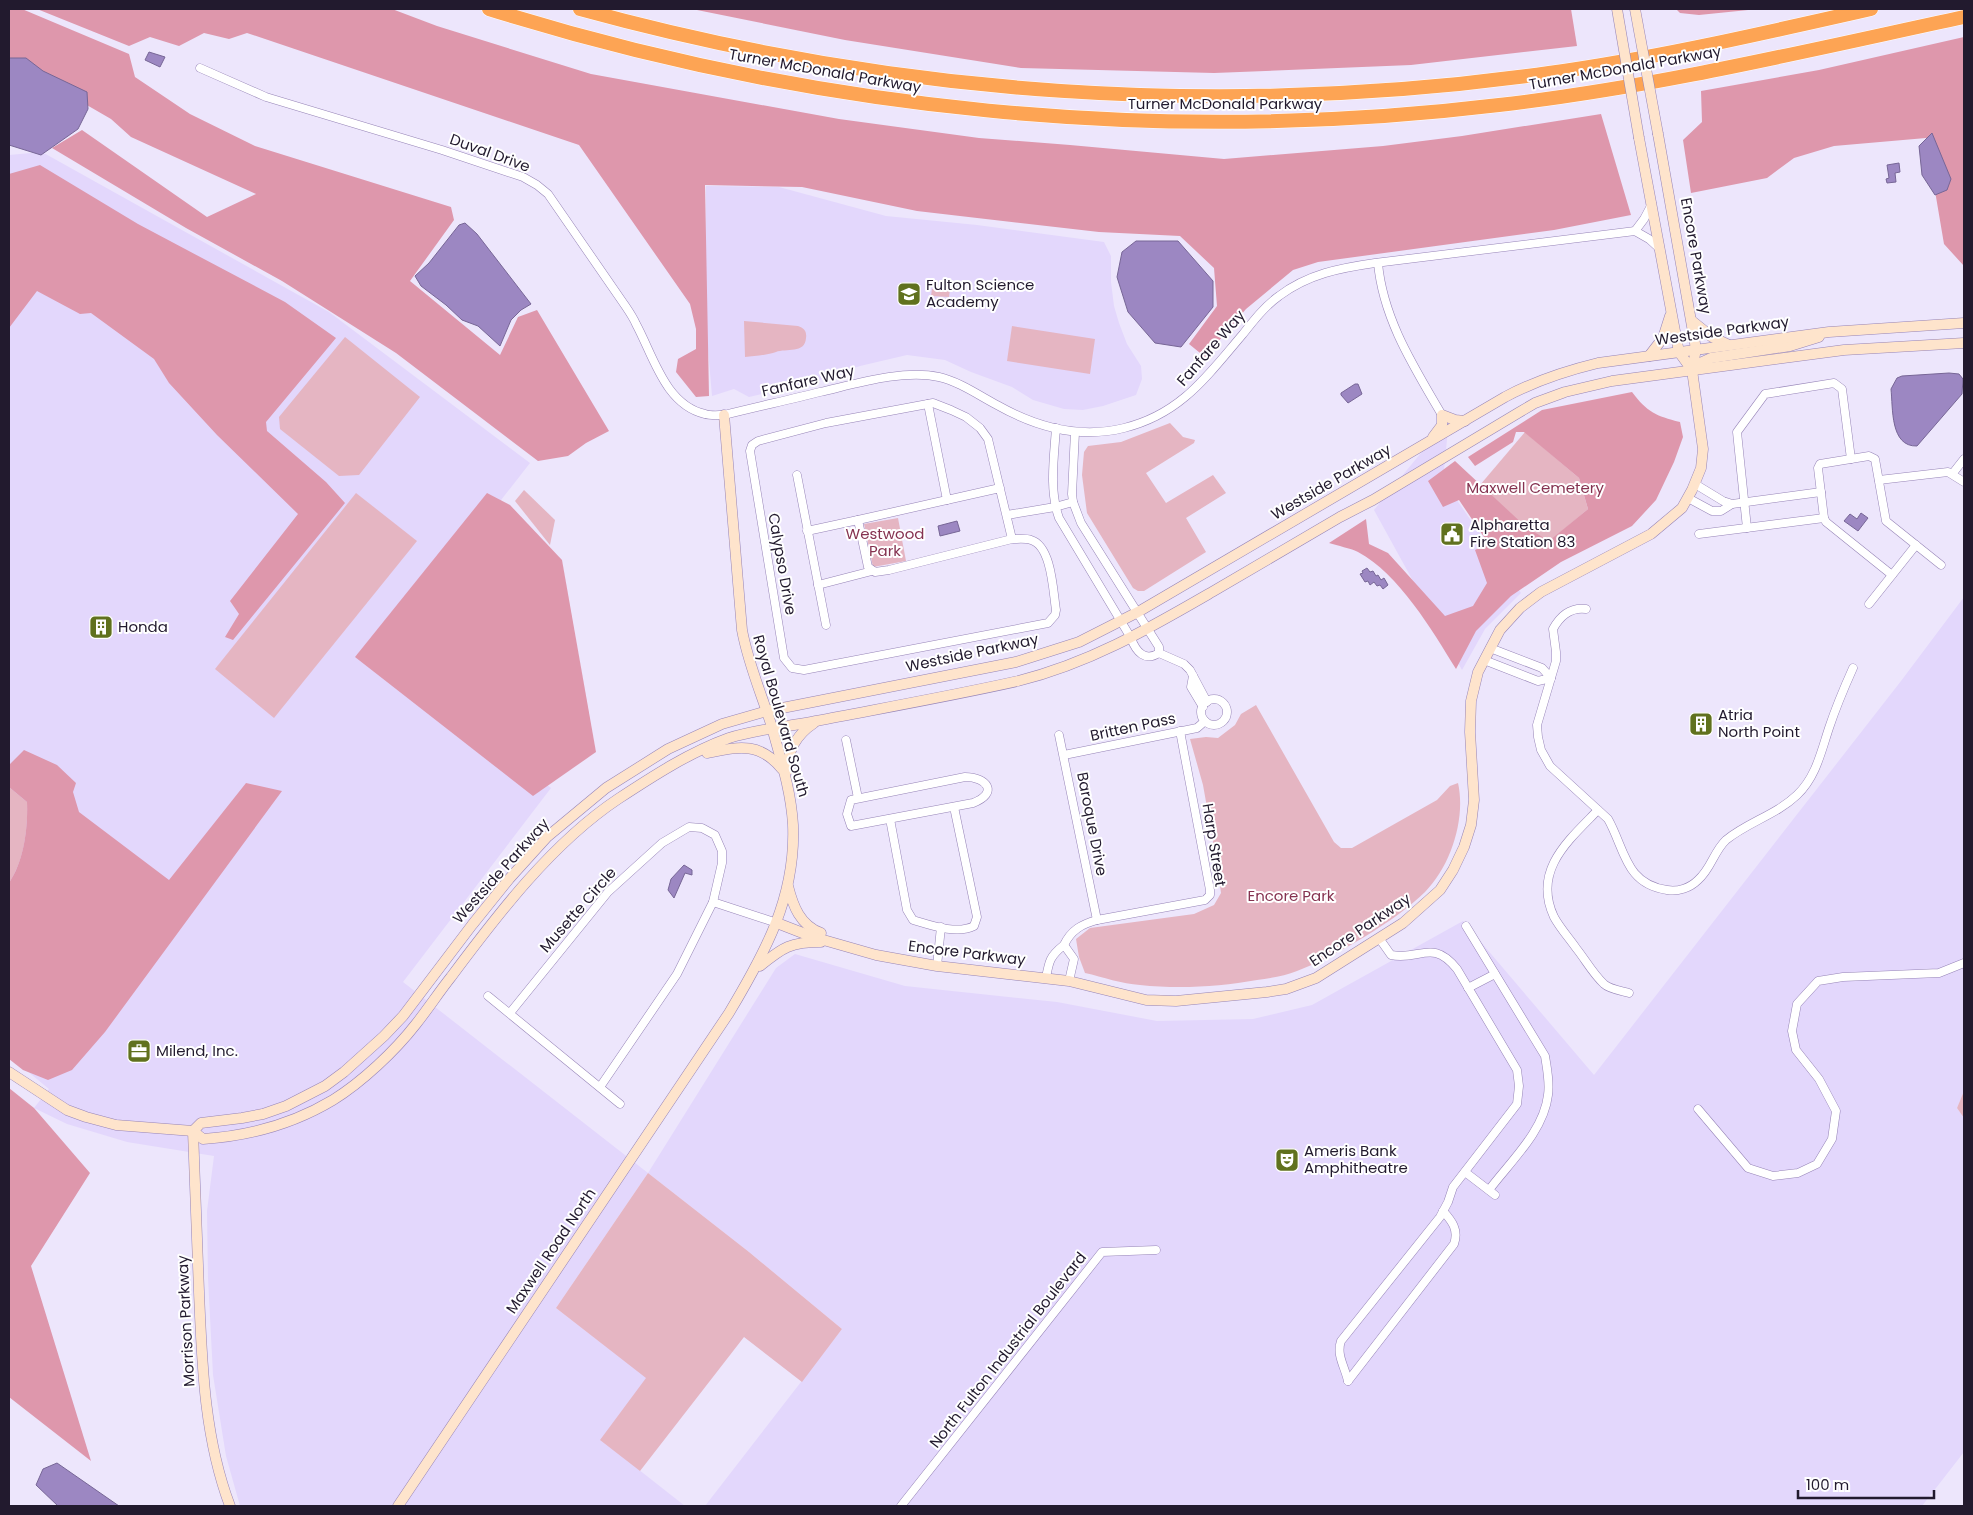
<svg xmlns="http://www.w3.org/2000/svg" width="1973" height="1515" viewBox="0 0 1973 1515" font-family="Poppins,sans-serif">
  <rect width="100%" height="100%" fill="#ede6fc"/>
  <g fill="#e3d7fc">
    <polygon points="42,152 329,312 530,463 380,655 551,788 403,982 648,1173 776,968 795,954 905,986 1057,1002 1157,1021 1253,1019 1312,1005 1463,921 1594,1075 1901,681 1964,597 1964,1091 1957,1108 1964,1118 1964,1452 1922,1506 705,1506 842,1329 749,1252 648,1173 556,1308 647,1378 601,1440 685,1506 240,1506 226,1456 213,1375 208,1278 207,1211 214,1156 127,1142 67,1124 34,1108 49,1089 9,1056 9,155"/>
    <polygon points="706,186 779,187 886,216 977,225 1104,242 1111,256 1111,282 1114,306 1119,323 1127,344 1141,366 1142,379 1136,395 1103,406 1083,410 1064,409 1033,400 1012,387 971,372 945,360 907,355 860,366 811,383 749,397 734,389 712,396 705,314"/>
    <polygon points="1449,419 1443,480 1521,593 1485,629 1462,670 1374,510"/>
  </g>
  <g fill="#e5b5c2">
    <polygon points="932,289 950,289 949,297 931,296"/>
    <path d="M744 321 798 326C804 328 807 331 806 338 805 354 786 348 776 352 768 355 755 356 745 357Z"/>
    <polygon points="1012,326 1095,339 1090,374 1007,361"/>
    <polygon points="345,337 420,397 359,475 339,476 280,429 279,417"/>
    <polygon points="1170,423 1183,437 1195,440 1194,443 1146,473 1166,503 1213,475 1226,493 1186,518 1206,552 1144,591 1138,591 1133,588 1087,513 1082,475 1084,452 1088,446 1121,442"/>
    <polygon points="1525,432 1579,478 1588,509 1549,542 1526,528 1480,485"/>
    <polygon points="524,490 555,520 550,545 515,501"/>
    <polygon points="356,493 417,541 274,718 215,669"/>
    <polygon points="898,518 906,561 873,567 864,524"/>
    <path d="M1256 705 1334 842 1341 848H1352L1437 800 1450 786 1458 783C1466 818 1451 866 1425 892 1397 920 1335 957 1297 971 1285 976 1270 978 1257 980 1219 987 1178 989 1140 985 1122 984 1103 977 1085 973L1079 957 1076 939 1090 928 1194 914 1214 905 1221 893 1218 869 1203 785 1190 739 1206 737 1218 738 1235 725 1241 714Z"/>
    <path d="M9 787 27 802C28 829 24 860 9 883Z"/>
    <polygon points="1964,1091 1964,1118 1957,1108"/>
    <polygon points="648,1173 749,1252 842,1329 802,1382 744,1337 640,1471 600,1440 646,1378 556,1308"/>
  </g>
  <g fill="#de97ac">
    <polygon points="9,9 22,9 129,54 135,77 190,114 255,146 451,207 454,220 410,281 500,355 518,317 537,310 609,431 586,443 568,456 538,461 396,353 282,281 186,228 52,148 82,130 207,217 256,194 131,137 111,119 9,60"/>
    <polygon points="37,9 392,9 437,26 591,74 839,119 979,138 1070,145 1224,159 1383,146 1462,136 1601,114 1631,215 1554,230 1318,262 1293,270 1246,309 1205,357 1189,344 1217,306 1214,268 1180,236 1099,232 917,211 802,187 705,185 709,396 696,397 676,372 678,359 696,349 696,329 690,304 579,145 247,33 229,39 204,33 179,46 150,37 129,46"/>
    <polygon points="692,9 1571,9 1577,46 1411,65 1214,73 1021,68 845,40"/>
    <polygon points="1676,9 1758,9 1699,15 1680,13"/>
    <polygon points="1964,37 1964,266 1944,244 1926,138 1834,146 1794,158 1767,178 1691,193 1683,140 1702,122 1701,91 1819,70"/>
    <polygon points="40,165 138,224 285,302 336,338 266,422 267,431 326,482 345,503 233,640 225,637 239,614 230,601 298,514 217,435 169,383 154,359 91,313 80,314 37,291 9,328 9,174"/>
    <path d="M1632 392C1647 412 1656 416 1680 422L1683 437 1674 462 1656 500 1632 526 1561 562 1511 596 1476 631 1456 669C1432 630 1399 574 1358 552 1350 548 1338 546 1329 543L1366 519 1369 544 1388 553 1445 616 1473 606 1487 583 1475 550 1488 543 1459 500 1443 507 1428 481 1455 461 1526 527 1549 541 1588 509 1579 478 1524 432H1516L1513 442 1475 466 1468 457 1542 410Z"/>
    <polygon points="487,493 510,505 562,560 596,752 533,796 355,657"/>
    <path d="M24 750 57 765 76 783 73 792 79 812 169 880 246 783 282 791 105 1032 72 1070 48 1080 23 1070 9 1059V883C24 861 28 828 27 802L9 787V765Z"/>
    <polygon points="9,1088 34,1108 90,1173 31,1266 91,1461 9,1397"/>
  </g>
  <g fill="#9c87c2" stroke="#776696">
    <polygon points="149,52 165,57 160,67 145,60"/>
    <polygon points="9,58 26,58 43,71 87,92 88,109 78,129 41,155 9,145"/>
    <polygon points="1932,133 1951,179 1947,190 1935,195 1922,175 1919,146"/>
    <polygon points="1899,163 1900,172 1895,173 1896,182 1887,183 1886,179 1889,178 1887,165"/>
    <polygon points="465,223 477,234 531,304 521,310 511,320 500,346 478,326 462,320 446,305 421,286 415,276 429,263 459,225"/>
    <polygon points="1136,241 1178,241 1213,281 1213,307 1181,347 1155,343 1128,312 1117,277 1122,252"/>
    <path d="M1949 373 1959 374 1963 379 1962 394 1917 446C1890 447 1893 408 1891 389L1897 378 1902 376Z"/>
    <polygon points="1355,384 1358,384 1362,394 1348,403 1341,395 1341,393"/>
    <polygon points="1861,513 1868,518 1858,531 1844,521 1850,514 1857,519"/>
    <polygon points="957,521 960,531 940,536 938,526"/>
    <polygon points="1367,568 1370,572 1373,571 1376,576 1378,575 1381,580 1384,578 1388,585 1383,589 1380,585 1377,586 1374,582 1370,585 1368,581 1365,582 1360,574 1363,573 1362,571"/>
    <polygon points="684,865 692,870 692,875 685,873 674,898 668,890 671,879"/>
    <polygon points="57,1463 119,1506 58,1506 36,1485 43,1469"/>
  </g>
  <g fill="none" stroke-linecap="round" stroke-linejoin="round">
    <g stroke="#9684b7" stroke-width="9">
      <g id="street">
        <path d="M200 68 266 97 442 150 523 177 537 185 548 194 624 304C628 310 633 317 636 324 653 355 665 405 705 414 711 416 718 415 724 415 756 407 788 400 820 392 855 384 903 369 939 377 960 382 978 395 997 405 1036 427 1080 439 1124 428 1181 414 1207 376 1243 334 1254 320 1265 306 1279 296 1308 274 1340 268 1375 263L1635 231 1649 239 1660 249"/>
        <polyline points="1635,231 1644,219 1652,204"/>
        <path d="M1378 263C1383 319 1414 367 1442 415"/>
        <polyline points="928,404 947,500"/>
        <path d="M1056 428C1054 458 1049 490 1059 518L1131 638C1136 652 1145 662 1159 653V647L1081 523 1073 502 1072 494 1075 432"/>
        <polyline points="1953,473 1964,459"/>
        <polyline points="797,475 826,625"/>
        <polyline points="1879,480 1948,472 1964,482"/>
        <polyline points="1695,484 1723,501 1732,504 1821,492"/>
        <path d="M1000 488 858 520 868 567 875 572 889 570 1012 539C1018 539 1026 538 1031 540 1052 546 1053 592 1056 610L1055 615 1048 623 804 670 792 668 784 658 750 451 752 445 758 441 826 423 933 403 951 410 966 417 980 428 988 439 1012 539"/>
        <polyline points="1688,498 1712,511 1721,511 1732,504"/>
        <polyline points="1007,515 1055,507 1073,502"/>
        <polyline points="1747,528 1737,432 1765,394 1834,383 1842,389 1851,459"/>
        <polyline points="807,531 858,520"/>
        <polyline points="1699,534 1824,518"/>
        <polyline points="1892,575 1826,522 1824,518 1818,468 1820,464 1869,456 1875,459 1886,521 1941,565"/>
        <polyline points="818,585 872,571"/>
        <polyline points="1869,604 1916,545"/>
        <path d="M1586 609C1570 607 1560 616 1553 629L1556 652V661L1537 725 1538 737 1541 750 1550 766 1608 819C1625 849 1625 884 1667 890 1678 892 1690 888 1698 880 1711 869 1714 851 1726 840 1748 822 1776 815 1797 795 1816 777 1821 752 1829 728 1836 707 1844 688 1853 668"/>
        <polyline points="1159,653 1184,664 1190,670 1207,702"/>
        <polyline points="1484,660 1538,681 1551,678 1542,668 1490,648"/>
        <polyline points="1193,676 1191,687 1203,707"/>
        <circle cx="1214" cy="712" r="13"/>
        <polyline points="1059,735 1097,920"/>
        <polyline points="846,740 858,798"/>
        <polyline points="1064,755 1197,728 1205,721"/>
        <path d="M965 777C987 777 999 793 973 803L851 826 847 814 851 800Z"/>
        <path d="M1598 810C1569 840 1532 870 1554 917 1560 928 1569 938 1576 948 1585 959 1593 974 1604 984 1609 989 1622 991 1629 993"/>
        <path d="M890 819 907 910 913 920C930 925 957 935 974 926L977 917 954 807"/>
        <polyline points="713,902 777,923"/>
        <path d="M1466 926 1545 1056C1547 1069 1550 1082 1548 1095 1544 1131 1510 1162 1489 1190"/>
        <path d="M1064 945C1071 930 1082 924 1097 920L1205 900 1210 895V890L1180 731"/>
        <polyline points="937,966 941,927"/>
        <path d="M1046 978C1049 961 1050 956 1064 945L1074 959 1069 981"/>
        <polyline points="1468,988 1495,974"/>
        <polyline points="488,996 620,1104"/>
        <polyline points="510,1013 608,892 662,843 689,827 702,828 715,835 722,851 722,863 713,902 677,974 600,1087"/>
        <polyline points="1698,1109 1748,1168 1773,1176 1798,1173 1817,1164 1832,1139 1836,1111 1819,1079 1796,1050 1792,1031 1797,1004 1818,981 1843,977 1939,973 1964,963"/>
        <polyline points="1465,1172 1495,1195"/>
        <path d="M1348 1381C1345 1367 1336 1355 1341 1341L1440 1217 1448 1202 1453 1187 1517 1104 1519 1086 1517 1070 1457 969C1432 938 1420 961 1391 955L1379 938"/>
        <path d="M1348 1381 1454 1244C1459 1230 1452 1221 1443 1211"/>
        <polyline points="901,1506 1102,1252 1156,1250"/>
      </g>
    </g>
    <g stroke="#9684b7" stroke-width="11">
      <g id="secondary">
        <polyline points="1639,138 1677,342 1679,352 1692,370"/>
        <polyline points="1692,321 1712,337 1729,345"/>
        <polyline points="1649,356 1663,338 1670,316"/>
        <polyline points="1692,369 1700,363 1711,358 1790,346 1819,337"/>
        <polyline points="1433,437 1442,425 1442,415 1455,420 1465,421"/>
        <path d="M707 753C738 747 759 741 782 769"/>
        <path d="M787 771C788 750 796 735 814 723"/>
        <path d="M788 886C793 906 800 925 821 933"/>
        <polyline points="777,923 813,937 876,955 937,966 1069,981 1146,1000 1176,1001 1267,992 1286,989 1316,978 1403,923 1440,890 1453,870 1464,847 1471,825 1474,800 1470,732 1471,701 1478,672 1500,630 1520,608 1541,592 1651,534 1682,508 1692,490 1701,468 1703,449 1692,370 1696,349 1658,134"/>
        <path d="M760 966C783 947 791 942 821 942"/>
        <path d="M9 1072 67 1110 86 1117 116 1125 193 1131 203 1139C249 1136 293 1124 333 1100 362 1082 395 1051 416 1024 428 1009 439 992 451 977 498 914 552 843 618 799 653 776 690 752 729 738 757 729 787 727 816 721 883 708 951 696 1018 681 1090 663 1148 629 1212 592 1254 567 1297 542 1340 517L1373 500 1518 413 1535 403 1565 392 1612 381 1844 350 1964 343"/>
        <path d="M193 1131 201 1123 242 1118 263 1114 286 1106 325 1086 344 1072 384 1036 403 1016 472 925 509 879 547 837 606 788 668 749 722 724 767 711 1016 662 1079 642 1138 612 1505 397C1535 381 1565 371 1598 363L1829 332 1964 323"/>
        <path d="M193 1131C195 1185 197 1238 199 1292 202 1364 204 1437 230 1506"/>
        <path d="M398 1506 729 1013C765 953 796 897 793 825 791 790 780 757 771 724 761 693 748 663 742 630L724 415"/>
      </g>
    </g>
    <g stroke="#fff" stroke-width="15">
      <g id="highway">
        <path d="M489 9C815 111 1159 146 1499 105 1656 87 1810 50 1964 17"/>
        <path d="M580 9C896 96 1223 119 1549 73 1657 58 1764 33 1871 9"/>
      </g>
    </g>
    <use href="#street" stroke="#fff" stroke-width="8"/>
    <use href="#secondary" stroke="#fee4cc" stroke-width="10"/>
    <use href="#highway" stroke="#fda454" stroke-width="14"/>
    <g stroke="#9684b7" stroke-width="11" stroke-linecap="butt">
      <g id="secondary-bridge">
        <polyline points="1617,9 1639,138"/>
        <polyline points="1635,9 1658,134"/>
      </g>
    </g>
    <use href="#secondary-bridge" stroke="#fee4cc" stroke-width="10"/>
  </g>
  <defs>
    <g id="school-square" transform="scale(1.25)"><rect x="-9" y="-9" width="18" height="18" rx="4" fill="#60711e" stroke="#fff"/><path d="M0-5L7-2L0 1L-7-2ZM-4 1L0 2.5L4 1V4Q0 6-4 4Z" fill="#fff"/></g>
    <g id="civic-square" transform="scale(1.25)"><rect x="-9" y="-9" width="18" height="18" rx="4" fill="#60711e" stroke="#fff"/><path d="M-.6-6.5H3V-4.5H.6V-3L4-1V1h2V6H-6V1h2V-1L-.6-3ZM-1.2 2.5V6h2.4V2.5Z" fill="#fff"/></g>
    <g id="building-square" transform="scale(1.25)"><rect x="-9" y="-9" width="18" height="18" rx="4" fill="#60711e" stroke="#fff"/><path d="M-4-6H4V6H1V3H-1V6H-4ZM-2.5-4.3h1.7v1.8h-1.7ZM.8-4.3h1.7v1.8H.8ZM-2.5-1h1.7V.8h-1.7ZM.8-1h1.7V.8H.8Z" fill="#fff"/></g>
    <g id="office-square" transform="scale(1.25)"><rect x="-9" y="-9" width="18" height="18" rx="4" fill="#60711e" stroke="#fff"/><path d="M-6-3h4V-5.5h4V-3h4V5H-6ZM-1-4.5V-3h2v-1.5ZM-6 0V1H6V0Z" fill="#fff"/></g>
    <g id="theatre-square" transform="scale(1.25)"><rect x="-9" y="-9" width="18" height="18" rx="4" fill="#60711e" stroke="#fff"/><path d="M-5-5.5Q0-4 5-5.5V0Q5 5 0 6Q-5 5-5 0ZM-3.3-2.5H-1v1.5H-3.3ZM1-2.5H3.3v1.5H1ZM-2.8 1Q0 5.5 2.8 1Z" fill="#fff"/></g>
  </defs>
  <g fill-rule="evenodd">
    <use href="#school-square" x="909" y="294"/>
    <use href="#civic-square" x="1452" y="534"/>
    <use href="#building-square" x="101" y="627"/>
    <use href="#building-square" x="1701" y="724"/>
    <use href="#office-square" x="139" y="1051"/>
    <use href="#theatre-square" x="1287" y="1160"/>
  </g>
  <g text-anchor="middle" stroke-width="4" stroke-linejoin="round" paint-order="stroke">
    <g font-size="15" fill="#221a2e" stroke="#fff">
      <text transform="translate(1625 68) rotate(-10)" y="5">Turner McDonald Parkway</text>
      <text transform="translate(825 71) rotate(10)" y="5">Turner McDonald Parkway</text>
      <text x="1225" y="109">Turner McDonald Parkway</text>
      <text transform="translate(490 153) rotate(20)" y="5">Duval Drive</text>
      <text transform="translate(1696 256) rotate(80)" y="5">Encore Parkway</text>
      <text transform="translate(1722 331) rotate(-8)" y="5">Westside Parkway</text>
      <text transform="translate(1211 348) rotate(-49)" y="5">Fanfare Way</text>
      <text transform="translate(808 381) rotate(-13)" y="5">Fanfare Way</text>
      <text transform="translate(1331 482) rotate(-30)" y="5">Westside Parkway</text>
      <text transform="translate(782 564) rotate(80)" y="5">Calypso Drive</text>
      <text transform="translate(972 653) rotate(-12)" y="5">Westside Parkway</text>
      <text transform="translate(781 716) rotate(74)" y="5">Royal Boulevard South</text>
      <text transform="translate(1133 727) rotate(-12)" y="5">Britten Pass</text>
      <text transform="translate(1092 824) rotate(79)" y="5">Baroque Drive</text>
      <text transform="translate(1214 845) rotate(81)" y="5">Harp Street</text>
      <text transform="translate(501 871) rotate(-48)" y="5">Westside Parkway</text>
      <text transform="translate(578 910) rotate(-49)" y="5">Musette Circle</text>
      <text transform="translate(1360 930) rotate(-34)" y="5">Encore Parkway</text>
      <text transform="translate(967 953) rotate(7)" y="5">Encore Parkway</text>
      <text transform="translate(551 1251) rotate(-56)" y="5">Maxwell Road North</text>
      <text transform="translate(186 1321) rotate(-93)" y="5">Morrison Parkway</text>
      <text transform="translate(1008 1350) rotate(-52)" y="5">North Fulton Industrial Boulevard</text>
    </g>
    <g font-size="15" fill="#221a2e" stroke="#fff" text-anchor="start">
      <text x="926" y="290">Fulton Science<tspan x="926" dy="17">Academy</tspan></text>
      <text x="1470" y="530">Alpharetta<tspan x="1470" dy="17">Fire Station 83</tspan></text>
      <text x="118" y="632">Honda</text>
      <text x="1718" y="720">Atria<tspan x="1718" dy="17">North Point</tspan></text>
      <text x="156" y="1056">Milend, Inc.</text>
      <text x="1304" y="1156">Ameris Bank<tspan x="1304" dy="17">Amphitheatre</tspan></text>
    </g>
    <g font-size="15" fill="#853250" stroke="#fff">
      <text x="1535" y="493">Maxwell Cemetery</text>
      <text x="885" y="539">Westwood<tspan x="885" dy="17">Park</tspan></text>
      <text x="1291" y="901">Encore Park</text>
    </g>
  </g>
  <rect width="1973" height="1515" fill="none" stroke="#221a2e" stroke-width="20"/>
  <path d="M1798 1490v8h136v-8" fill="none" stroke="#221a2e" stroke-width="2.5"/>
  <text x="1806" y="1490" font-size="15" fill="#221a2e" stroke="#ffffff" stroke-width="4" paint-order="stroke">100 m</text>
</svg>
